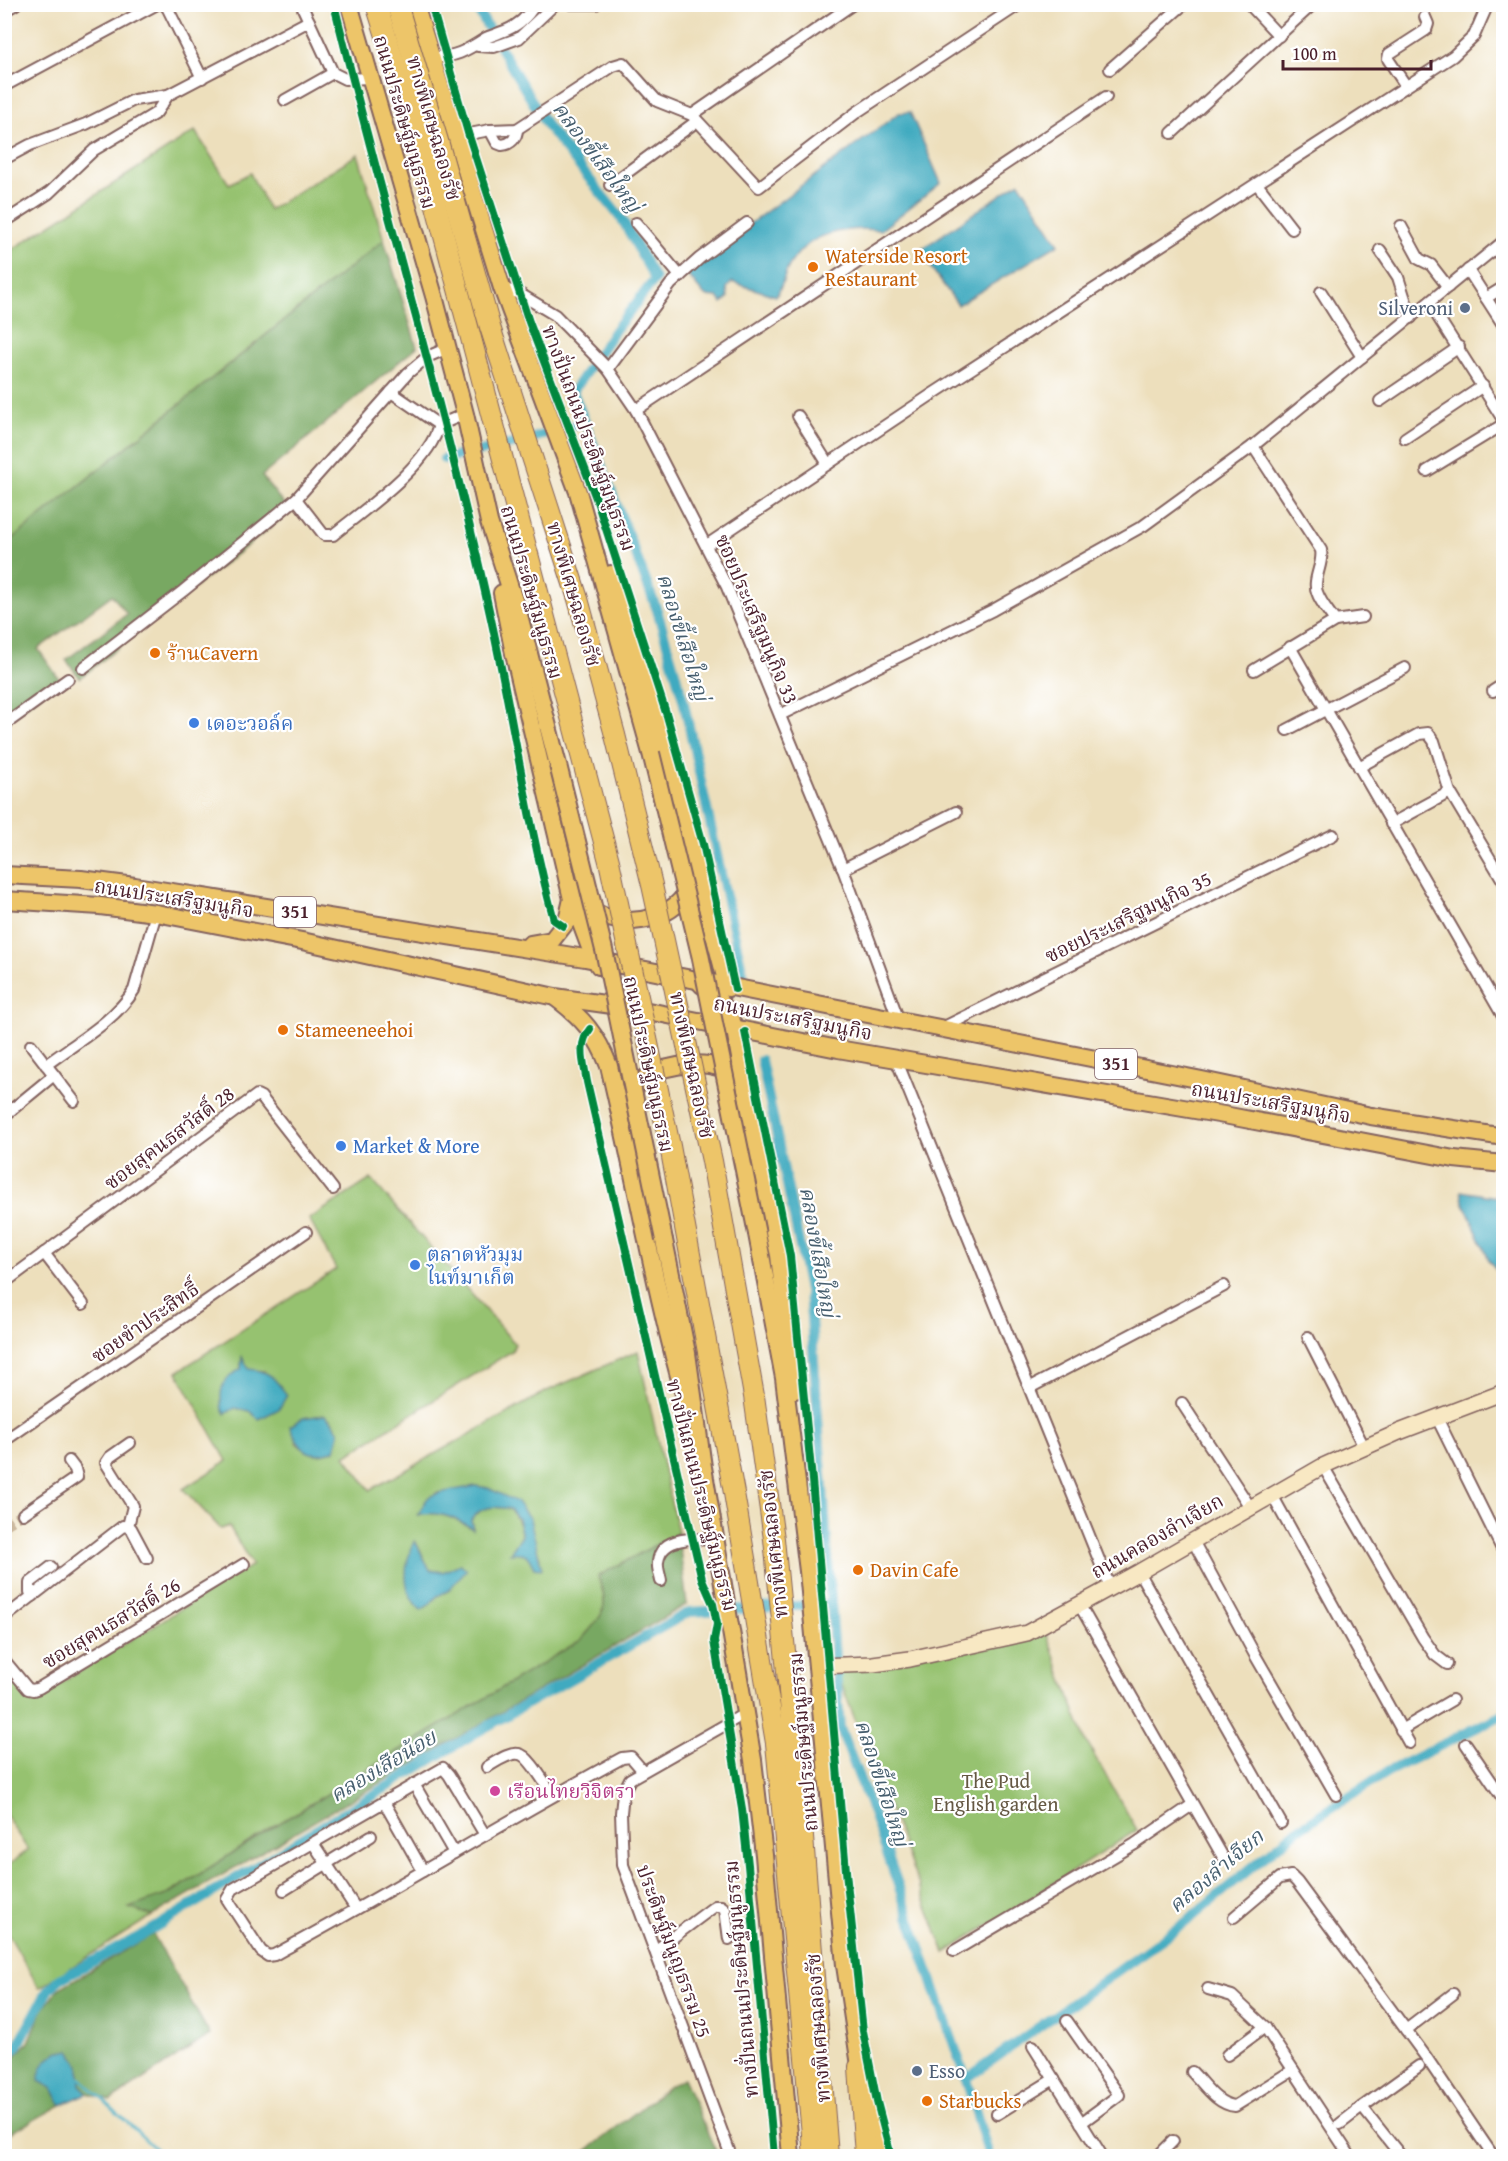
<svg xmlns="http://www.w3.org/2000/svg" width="1508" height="2161" viewBox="0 0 1508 2161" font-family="'Gentium Book Plus','Noto Serif Thai',serif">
  <rect width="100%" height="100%" fill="#fff"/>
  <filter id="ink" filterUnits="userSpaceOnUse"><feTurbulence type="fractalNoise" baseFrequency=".0167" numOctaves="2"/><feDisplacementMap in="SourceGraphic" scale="12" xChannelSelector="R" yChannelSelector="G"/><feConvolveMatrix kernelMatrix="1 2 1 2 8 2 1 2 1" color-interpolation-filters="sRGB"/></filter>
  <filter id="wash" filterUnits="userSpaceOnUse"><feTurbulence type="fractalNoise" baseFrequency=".008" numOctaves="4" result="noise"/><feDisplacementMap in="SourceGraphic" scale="24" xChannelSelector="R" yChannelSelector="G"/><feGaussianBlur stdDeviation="1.35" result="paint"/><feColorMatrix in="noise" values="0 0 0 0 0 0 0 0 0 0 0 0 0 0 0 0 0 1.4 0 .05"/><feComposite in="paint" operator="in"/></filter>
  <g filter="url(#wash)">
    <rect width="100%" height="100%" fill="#eddfbc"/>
    <g fill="#96c270" stroke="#70704e" stroke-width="1.5" fill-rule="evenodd">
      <polygon points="195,131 229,184 250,173 269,210 358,154 384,240 5,545 5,254"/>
      <path d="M371 1179 515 1344 512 1351 345 1456 370 1490 547 1391 638 1351 678 1533 598 1576C611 1611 603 1614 581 1640L273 1827 169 1894 130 1908 152 1916 39 1988 5 1928V1868L28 1850 5 1814 4 1669 30 1702 252 1565 229 1526 221 1529 183 1489 227 1461 177 1372 336 1269 309 1219ZM242 1358 249 1370 264 1371 249 1411 235 1408ZM325 1415 332 1421 339 1432 335 1450C317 1457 310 1455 296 1443L303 1418ZM476 1486 488 1488 530 1519 534 1541 540 1558 534 1568 528 1555 522 1552C522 1535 521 1523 510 1509 494 1506 481 1505 471 1520L473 1529C455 1518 439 1511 418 1514L436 1493 459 1491ZM416 1542 430 1570 443 1572 460 1564 448 1591 437 1596 429 1605Z"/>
      <polygon points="1043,1625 1086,1741 1137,1830 945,1953 836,1670"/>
    </g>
    <g fill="#78a862" stroke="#616446" stroke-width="1.5">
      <polygon points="384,240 417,347 262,476 290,512 80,678 66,660 127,614 112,595 38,649 60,680 5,721 5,545"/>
      <path d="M678 1533 687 1604 152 1916 129 1908 169 1894 273 1827 581 1640C603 1614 611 1611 598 1576Z"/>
      <polygon points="153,1934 210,2035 110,2101 88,2093 80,2085 80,2066 39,2081 52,2088 61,2105 5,2136 5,2066 29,2042 43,2008 58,1989"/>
      <polygon points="683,2078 718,2156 580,2156 669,2086"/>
    </g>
    <g fill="#40aac0" stroke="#456476" stroke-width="1.5">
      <path d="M910 112 941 183 881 230C843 227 806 232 787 270 783 279 782 288 776 296L732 282 727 288 728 298 722 303 718 297 705 296 685 272 899 113Z"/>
      <polygon points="1019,182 1059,244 958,305 919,251"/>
      <polygon points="1461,1191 1503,1198 1503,1279 1489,1260 1463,1201"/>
      <path d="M242 1357 249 1369C272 1372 274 1378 287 1395L279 1409 259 1419 249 1411 235 1408 225 1414C221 1409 221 1406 221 1400 220 1383 227 1377 241 1369Z"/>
      <path d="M325 1415 332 1421 339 1432 335 1450C309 1460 299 1450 290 1426L303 1418Z"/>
      <path d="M475 1486 488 1488 517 1502 530 1519 542 1569 534 1568C527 1553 526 1552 510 1553L522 1536 518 1519 510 1509C494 1506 481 1505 471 1520L473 1529C456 1518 438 1510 418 1515 421 1510 424 1502 428 1498 433 1492 465 1489 475 1486Z"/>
      <path d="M415 1541 430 1570 443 1572 460 1564 467 1569 448 1591 437 1596 429 1605 421 1610C401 1592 403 1564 415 1541Z"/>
      <path d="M59 2051H70L80 2066V2085L88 2093 61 2105 52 2088 39 2081C38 2066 48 2059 59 2051Z"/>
    </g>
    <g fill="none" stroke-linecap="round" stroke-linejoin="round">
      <polyline stroke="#40aac0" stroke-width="3" points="80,2078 163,2156"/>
      <g stroke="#40aac0" stroke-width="10">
        <polyline points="474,4 547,126 623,221 655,279 615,330 573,391 657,610 683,699 743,974"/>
        <polyline points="444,459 517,443 585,422"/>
        <polyline points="761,1060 809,1290 840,1728 874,1816 966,2079 989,2156"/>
        <polyline points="4,2057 17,2047 48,1990 60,1979 146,1933 474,1734 689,1612 831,1604"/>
        <polyline points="966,2079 1186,1922 1297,1830 1387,1772 1504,1714"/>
      </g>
    </g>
  </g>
  <g filter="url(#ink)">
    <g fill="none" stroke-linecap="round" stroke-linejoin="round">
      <polyline stroke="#ccb99f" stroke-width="10" stroke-dasharray="10 5" stroke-linecap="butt" points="4,1526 23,1514"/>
      <g stroke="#83625e" stroke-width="14">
        <g id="street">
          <polyline points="164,4 168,9 202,78"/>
          <polyline points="301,4 333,73 345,79 370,78"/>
          <polyline points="571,4 596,4"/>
          <polyline points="1249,4 1279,36"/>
          <polyline points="4,11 16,4"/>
          <polyline points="478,46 494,47 519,38 555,4"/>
          <path d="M430 57C455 58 466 51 486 38 490 36 495 35 499 33 515 28 527 19 535 4"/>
          <polyline points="1110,69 1184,4"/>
          <polyline points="4,86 157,4"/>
          <polyline points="1406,86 1388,59 1389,54 1426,30 1428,24 1425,17"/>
          <polyline points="285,100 333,73"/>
          <polyline points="692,115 853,4"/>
          <path d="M490 130 497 143 502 145C511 144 517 138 517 129"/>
          <polyline points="1172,133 1313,4"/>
          <polyline points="454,137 490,130 517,129 613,66 623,63 657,101 692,115 759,187 857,112 1020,4"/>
          <polyline points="4,159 30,145 86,124 134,100 168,95 309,21"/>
          <polyline points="1257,184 1292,229"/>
          <polyline points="610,185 697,121"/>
          <polyline points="4,222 49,193 94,150 156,113 168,95"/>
          <polyline points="636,223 680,276"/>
          <polyline points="1401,226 1419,259 1431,265 1448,287"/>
          <polyline points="1380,250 1398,277 1411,318"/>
          <polyline points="1468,270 1504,326"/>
          <polyline points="502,288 520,294 555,315 608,369 636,410 727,587 843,869 899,1021"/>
          <polyline points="1321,292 1362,357"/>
          <polyline points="1486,298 1504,287"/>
          <polyline points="1429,303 1504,421"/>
          <polyline points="608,369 671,284 700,258 747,223"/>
          <polyline points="391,392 439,425"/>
          <polyline points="1380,401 1459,347"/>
          <polyline points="636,410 1106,97"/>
          <polyline points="798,416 828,464"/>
          <polyline points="1405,438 1483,386"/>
          <path d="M1253 446 1321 550C1324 564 1312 579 1317 592 1320 602 1329 612 1335 621"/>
          <polyline points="1427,471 1504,424"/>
          <path d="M296 499 324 535H333C365 509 429 465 439 425L465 414"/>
          <polyline points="707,545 931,395 1453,56 1474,36 1488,4"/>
          <polyline points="1290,647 1504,1018"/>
          <polyline points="83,668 183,591 296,499 408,373 427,357 448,348"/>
          <polyline points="1254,670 1335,621 1363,617"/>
          <polyline points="1493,691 1504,684"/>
          <polyline points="780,715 993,610 1143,526 1253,446 1504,241"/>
          <polyline points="4,725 68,679"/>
          <polyline points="1287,730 1405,668"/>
          <polyline points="1359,767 1419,734 1428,733 1434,741 1450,792 1504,882"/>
          <polyline points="1391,824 1450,792"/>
          <polyline points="843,869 956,812"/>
          <polyline points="942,1028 1333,835"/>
          <polyline points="31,1045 74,1101"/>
          <path d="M896 1059C966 1236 1040 1410 1110 1587"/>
          <path d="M46 1065C75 1043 115 1021 134 990L156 913"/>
          <polyline points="4,1116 54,1075"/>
          <polyline points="44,1253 83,1304"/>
          <polyline points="4,1283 257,1095 261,1097 333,1189"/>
          <polyline points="1308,1337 1364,1447"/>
          <polyline points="1031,1387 1224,1286"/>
          <polyline points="1182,1403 1250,1507"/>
          <polyline points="1437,1418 1504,1553"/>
          <polyline points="4,1441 306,1232"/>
          <polyline points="1323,1466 1423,1638 1435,1655 1447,1664"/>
          <polyline points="1272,1495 1409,1743"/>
          <polyline points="23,1514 77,1477 75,1469 69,1461"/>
          <polyline points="128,1526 133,1506 106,1463 110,1457 130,1443"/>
          <polyline points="1193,1541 1255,1655 1336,1795"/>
          <polyline points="1139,1572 1281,1823"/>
          <path d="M661 1581C660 1575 657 1568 658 1562 661 1535 697 1538 716 1541"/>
          <polyline points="33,1596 30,1592 30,1583 51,1567"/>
          <polyline points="1079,1604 1223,1857"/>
          <polyline points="4,1618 123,1526 131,1528 147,1558"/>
          <polyline points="4,1660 28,1689 33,1690 39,1688 244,1564"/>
          <polyline points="1401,1730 1452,1700"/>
          <polyline points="1466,1744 1504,1800"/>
          <path d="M487 1767C496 1762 509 1752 519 1754 529 1755 546 1786 553 1795"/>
          <polyline points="414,1784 454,1853"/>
          <polyline points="384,1802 423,1871"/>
          <path d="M485 1835 449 1775 443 1768 233 1889 227 1899 261 1951 268 1956 274 1955C391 1892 505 1821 622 1758L631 1757 643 1771"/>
          <polyline points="313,1843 356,1909"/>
          <polyline points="284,1890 371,1836"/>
          <polyline points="1234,1917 1280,1878 1291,1876 1297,1882 1426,2057 1493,2156"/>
          <polyline points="656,1950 715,1906 721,1906 725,1909 729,1939"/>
          <polyline points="954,1951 1135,1844 1192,1805"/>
          <polyline points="1208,1989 1232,1996 1265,2027 1350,2156"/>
          <polyline points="1067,2021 1119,2095 1081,2123"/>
          <polyline points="1406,2030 1453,1994"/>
          <polyline points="1033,2046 1102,2156"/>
          <polyline points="1227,2055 1265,2027"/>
          <path d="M1192 2072C1204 2084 1217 2105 1235 2106L1293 2070"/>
          <polyline points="997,2114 1054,2079"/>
          <polyline points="1340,2124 1362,2107"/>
          <polyline points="731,2156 623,1865 621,1813 623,1793 630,1779 746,1713"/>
          <polyline points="1158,2156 1173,2141"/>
          <polyline points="1401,2156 1362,2107 1419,2066"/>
        </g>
      </g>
      <g stroke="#83625e" stroke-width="18">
        <polyline id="secondary" points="817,1666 873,1664 910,1659 1027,1633 1139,1572 1323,1466 1399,1432 1504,1392"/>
      </g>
      <g stroke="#83625e" stroke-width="20">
        <g id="primary">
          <polyline points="349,4 434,296 465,414 489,522 520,619 558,765"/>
          <polyline points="415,4 502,288 578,492 651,753"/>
          <polyline points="611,574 624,605 660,729 728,988"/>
          <polyline points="502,593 514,654 572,899 567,921 552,940 530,944"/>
          <polyline points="4,875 81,879 135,886 585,958 1202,1080 1371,1116 1504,1137"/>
          <path d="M569 884C578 895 586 907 599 914 628 930 681 918 690 883"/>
          <polyline points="572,899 589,945 599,966"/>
          <polyline points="4,900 100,906 156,913 302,941 555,997 633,1008 838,1049 1224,1115 1454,1159 1504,1164"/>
          <path d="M701 984C718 996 729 1010 735 1030L761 1173 779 1255 795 1390"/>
          <path d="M556 998C583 1018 597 1035 609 1066 636 1179 655 1294 687 1405"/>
          <path d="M628 1099C633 1090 638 1082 647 1077 669 1063 713 1058 734 1075"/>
          <polyline points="757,1234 784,1378 808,1571 845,1965 862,2079"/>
          <polyline points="664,1240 687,1353 703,1467 753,1760 764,1855 791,2156"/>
          <polyline points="869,2107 879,2156"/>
        </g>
      </g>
      <g stroke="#83625e" stroke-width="22">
        <polyline id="highway" points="859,2067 865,2156"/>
      </g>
      <use href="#street" stroke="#fff" stroke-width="10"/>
      <use href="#secondary" stroke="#f8e8c3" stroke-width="15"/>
      <use href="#primary" stroke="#edc569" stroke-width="16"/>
      <use href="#highway" stroke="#edc569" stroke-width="20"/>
      <g stroke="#83625e" stroke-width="20" stroke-linecap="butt">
        <g id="primary-bridge">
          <polyline points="651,753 700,954 757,1234"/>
          <polyline points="558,765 604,950 664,1240"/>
        </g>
      </g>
      <g stroke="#83625e" stroke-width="22" stroke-linecap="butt">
        <g id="highway-bridge">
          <polyline points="376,4 420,145 609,861 670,1146 734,1493 776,1743 814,2156"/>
          <polyline points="397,4 438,141 490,327 578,599 615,735 652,885 712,1161 754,1396 774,1539 802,1824 828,2156"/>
        </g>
      </g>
      <use href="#primary-bridge" stroke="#edc569" stroke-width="16"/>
      <use href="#highway-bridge" stroke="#edc569" stroke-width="20"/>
      <g stroke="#fff" stroke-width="11">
        <g id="cycleway">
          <path d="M334 4C384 210 446 412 491 619 513 719 527 821 554 920L563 926"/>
          <polyline points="431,4 468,133 529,322 596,498 667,716 703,844 735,989"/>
          <path d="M590 1029C577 1045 584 1063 587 1082L702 1579 713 1604 717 1624 714 1641 742 1809 748 1865 774 2156"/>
          <polyline points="745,1032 790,1256 812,1480 847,1882 863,2031 877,2102 891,2156"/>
        </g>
      </g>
      <use href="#cycleway" stroke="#00873e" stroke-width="8"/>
    </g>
  </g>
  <g fill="#e8710a" stroke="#fff" stroke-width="2">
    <circle cx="813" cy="267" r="6"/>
    <circle cx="155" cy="653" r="6"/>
    <circle cx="283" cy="1030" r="6"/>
    <circle cx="858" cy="1570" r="6"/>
    <circle cx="927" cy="2101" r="6"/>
  </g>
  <g fill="#5c6f8a" stroke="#fff" stroke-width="2">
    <circle cx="1465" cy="308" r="6"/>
    <circle cx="917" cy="2071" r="6"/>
  </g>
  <g fill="#3f7fe0" stroke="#fff" stroke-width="2">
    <circle cx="194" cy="723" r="6"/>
    <circle cx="341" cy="1146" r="6"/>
    <circle cx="415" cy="1265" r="6"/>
  </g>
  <circle fill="#d1479c" stroke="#fff" stroke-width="2" cx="495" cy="1791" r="6"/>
  <g text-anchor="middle" stroke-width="4.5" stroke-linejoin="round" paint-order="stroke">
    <g fill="#fff" stroke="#80626b" stroke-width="1.5">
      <rect x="274" y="897" width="42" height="30" rx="4.5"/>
      <rect x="1095" y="1049" width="42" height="30" rx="4.5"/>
    </g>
    <g font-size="18" font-weight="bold" fill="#4a1f2b">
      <text x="295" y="918">351</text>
      <text x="1116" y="1070">351</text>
    </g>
    <g font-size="20" fill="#4a1f2b" stroke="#fff">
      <text transform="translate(405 122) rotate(74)" y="7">ถนนประดิษฐ์มนูธรรม</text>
      <text transform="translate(434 128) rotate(74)" y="7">ทางพิเศษฉลองรัช</text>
      <text transform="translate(589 438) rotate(70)" y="7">ทางปั่นถนนประดิษฐ์มนูธรรม</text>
      <text transform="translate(532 592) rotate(74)" y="7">ถนนประดิษฐ์มนูธรรม</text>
      <text transform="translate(574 594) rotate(74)" y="7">ทางพิเศษฉลองรัช</text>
      <text transform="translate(757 619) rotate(67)" y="7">ซอยประเสริฐมนูกิจ 33</text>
      <text transform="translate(174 898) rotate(9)" y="7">ถนนประเสริฐมนูกิจ</text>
      <text transform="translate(1128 917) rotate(-26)" y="7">ซอยประเสริฐมนูกิจ 35</text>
      <text transform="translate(793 1018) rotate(11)" y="7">ถนนประเสริฐมนูกิจ</text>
      <text transform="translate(649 1064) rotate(78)" y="7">ถนนประดิษฐ์มนูธรรม</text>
      <text transform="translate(692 1065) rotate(78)" y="7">ทางพิเศษฉลองรัช</text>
      <text transform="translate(1271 1102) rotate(10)" y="7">ถนนประเสริฐมนูกิจ</text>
      <text transform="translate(169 1138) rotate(-37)" y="7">ซอยสุคนธสวัสดิ์ 28</text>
      <text transform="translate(145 1322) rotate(-35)" y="7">ซอยขำประสิทธิ์</text>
      <text transform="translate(702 1495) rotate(76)" y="7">ทางปั่นถนนประดิษฐ์มนูธรรม</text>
      <text transform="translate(1157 1536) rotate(-30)" y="7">ถนนคลองลำเจียก</text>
      <text transform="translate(773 1544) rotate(-96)" y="7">ทางพิเศษฉลองรัช</text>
      <text transform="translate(111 1623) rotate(-31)" y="7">ซอยสุคนธสวัสดิ์ 26</text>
      <text transform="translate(803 1742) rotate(-95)" y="7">ถนนประดิษฐ์มนูธรรม</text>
      <text transform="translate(674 1951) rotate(70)" y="7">ประดิษฐ์มนูญธรรม 25</text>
      <text transform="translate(741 1979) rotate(-95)" y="7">ทางปั่นถนนประดิษฐ์มนูธรรม</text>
      <text transform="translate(818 2028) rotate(-94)" y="7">ทางพิเศษฉลองรัช</text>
    </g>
    <g font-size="20" fill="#c56008" stroke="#fff" text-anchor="start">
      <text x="825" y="263">Waterside Resort<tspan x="825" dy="23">Restaurant</tspan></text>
      <text x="167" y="660">ร้านCavern</text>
      <text x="295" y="1037">Stameeneehoi</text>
      <text x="870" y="1577">Davin Cafe</text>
      <text x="939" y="2108">Starbucks</text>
    </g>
    <g font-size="20" fill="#4e5e75" stroke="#fff" text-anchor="end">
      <text x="1453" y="315">Silveroni</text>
      <text x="929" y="2078" text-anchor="start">Esso</text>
    </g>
    <g font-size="20" fill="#366cbe" stroke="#fff" text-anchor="start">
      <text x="206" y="730">เดอะวอล์ค</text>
      <text x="353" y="1153">Market &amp; More</text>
      <text x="427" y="1261">ตลาดหัวมุม<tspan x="427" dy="23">ไนท์มาเก็ต</tspan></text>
    </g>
    <g font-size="20" fill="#655843" stroke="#fff">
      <text x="996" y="1788">The Pud<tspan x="996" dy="23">English garden</tspan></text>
    </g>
    <g font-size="20" fill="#b23c85" stroke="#fff" text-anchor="start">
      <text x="507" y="1798">เรือนไทยวิจิตรา</text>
    </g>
    <g font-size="21" font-style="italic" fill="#465e6e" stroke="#fff">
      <text transform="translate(597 157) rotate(53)" y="7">คลองขี้เสือใหญ่</text>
      <text transform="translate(683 637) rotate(73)" y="7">คลองขี้เสือใหญ่</text>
      <text transform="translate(818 1252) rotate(80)" y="7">คลองขี้เสือใหญ่</text>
      <text transform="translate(383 1766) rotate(-31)" y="7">คลองเสือน้อย</text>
      <text transform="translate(882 1783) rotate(72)" y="7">คลองขี้เสือใหญ่</text>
      <text transform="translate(1216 1871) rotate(-40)" y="7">คลองลำเจียก</text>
    </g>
  </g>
  <rect width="1508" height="2161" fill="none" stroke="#fff" stroke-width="24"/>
  <path d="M1283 60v9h148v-9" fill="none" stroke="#4a1f2b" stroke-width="3"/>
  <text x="1292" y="60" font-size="18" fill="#4a1f2b" stroke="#ffffff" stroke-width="4.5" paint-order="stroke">100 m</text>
</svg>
